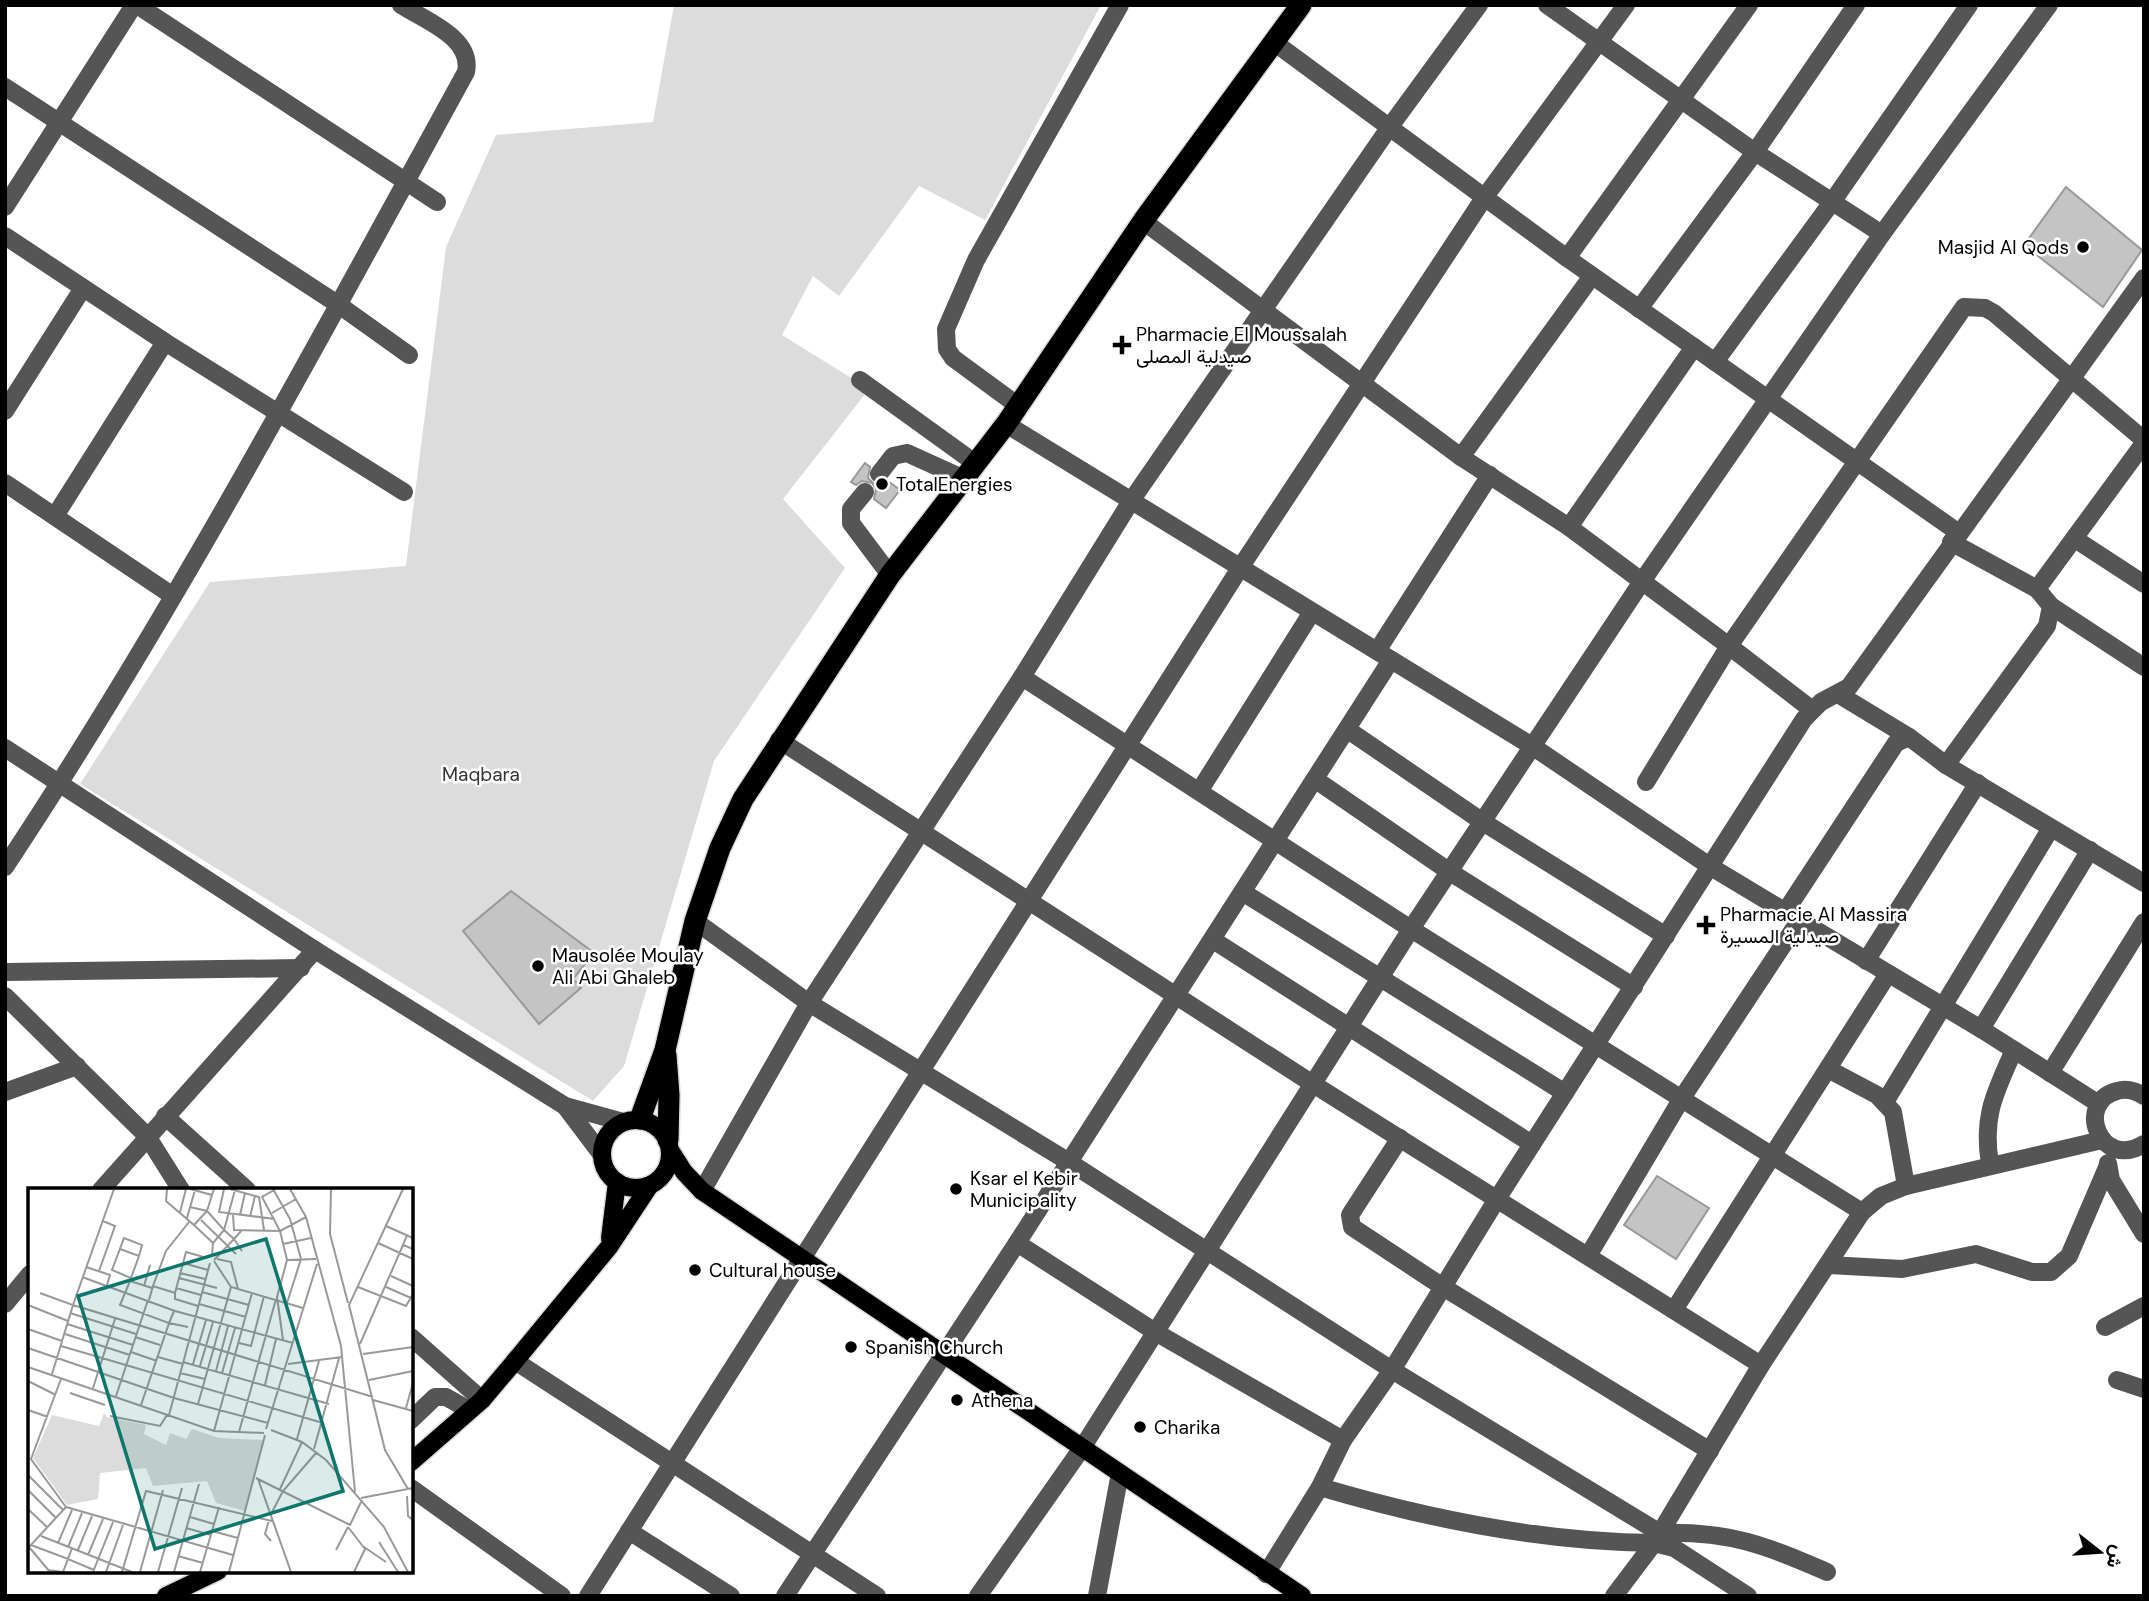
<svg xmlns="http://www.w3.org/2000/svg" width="2149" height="1601" viewBox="0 0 2149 1601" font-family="'DM Sans',Vazirmatn,sans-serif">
  <rect width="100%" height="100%" fill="#fff"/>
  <polygon fill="#dcdcdc" points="674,5 1101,5 985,220 919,186 839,296 813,276 782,335 869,389 783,499 845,568 714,761 624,1066 593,1101 80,784 210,582 406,566 446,247 496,135 653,122"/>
  <g fill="#c4c4c4" stroke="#999" stroke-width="2">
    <polygon points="2066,187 2142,250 2103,307 2024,245"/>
    <polygon points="865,463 870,467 868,478 873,483 883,485 888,481 900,490 886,508 874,499 876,489 872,483 862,481 856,485 851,482"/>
    <polygon points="511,891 594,953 573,979 581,988 539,1024 463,931"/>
    <polygon points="1657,1176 1709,1208 1676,1259 1624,1225"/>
  </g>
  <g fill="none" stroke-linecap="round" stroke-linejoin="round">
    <g stroke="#dbdbdb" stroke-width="21">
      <g id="major">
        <circle cx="636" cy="1154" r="34"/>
        <polyline points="670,1150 684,1172 702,1191 1302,1596"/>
        <polyline points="610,1238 617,1182"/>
        <polyline points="411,1462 482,1400 515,1361 609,1247 650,1185"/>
        <polyline points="166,1596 218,1571"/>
      </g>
    </g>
    <g stroke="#dbdbdb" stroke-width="24">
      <g id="highway">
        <polyline points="666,1055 669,1095 668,1140"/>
        <polyline points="640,1119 665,1050 695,921 720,848 743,799 890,575 1006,424 1143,221 1301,5"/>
      </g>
    </g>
    <g stroke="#555" stroke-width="18">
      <polyline points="137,5 437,202"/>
      <polyline points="1547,5 1755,152 1882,234"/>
      <polyline points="1275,43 1567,258 1959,533"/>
      <polyline points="5,87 339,305 409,355"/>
      <polyline points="5,207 134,5"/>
      <polyline points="1143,221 1461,457 1569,527 1729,646 1964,307 1985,308 1994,313 2144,440"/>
      <polyline points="5,236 165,342 404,492"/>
      <polyline points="1567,258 1749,5"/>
      <polyline points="1639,309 1755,152 1856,5"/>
      <polyline points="1715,362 1832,202 1969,5"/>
      <polyline points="860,380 975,463"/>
      <polyline points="1017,405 953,358 947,349 946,329 976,260 1120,5"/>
      <polyline points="5,411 83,288"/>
      <polyline points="1006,424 1532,746 1711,867 1981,1029 2099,1104"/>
      <polyline points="1461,457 1592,276"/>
      <polyline points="879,474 893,456 907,453 962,478"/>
      <polyline points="5,483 173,596"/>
      <polyline points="865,492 851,509 851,523 890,575"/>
      <polyline points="55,516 165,342"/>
      <polyline points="1569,527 1694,347"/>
      <polyline points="2075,539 2144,584"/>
      <polyline points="1951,542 2037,589 2051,606 2047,626 1946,765 2144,883"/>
      <polyline points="2037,589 2144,443"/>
      <polyline points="2051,606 2144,667"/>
      <polyline points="1377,651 1490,475"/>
      <polyline points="1022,677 1411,929 1862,1212"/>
      <polyline points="1838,694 1909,737"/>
      <polyline points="1348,730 1483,822 1666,936"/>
      <polyline points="779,740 1313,1084 1761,1365"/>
      <polyline points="5,748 315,950 565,1106 623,1122"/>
      <polyline points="1316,780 1450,872 1634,987"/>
      <polyline points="1646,782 1729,646 1811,709"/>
      <polyline points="1200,790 1312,612"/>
      <path d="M5 867C174 612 319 340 466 72 473 38 426 21 401 5"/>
      <polyline points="1244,893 1565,1093"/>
      <polyline points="1785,912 1896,743 1909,737 1946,765"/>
      <path d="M695 921 809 1003 1069 1162 1392 1370 1660 1533C1731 1531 1764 1545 1827 1572"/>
      <polyline points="1213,940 1532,1144"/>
      <polyline points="1866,961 1978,783"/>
      <polyline points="5,972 301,968"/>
      <polyline points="5,996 147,1136 181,1190"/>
      <polyline points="1981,1029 2090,850"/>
      <polyline points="1828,1069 1877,1095 1893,1112 1906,1186"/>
      <polyline points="2050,1073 2144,922"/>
      <polyline points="5,1092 77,1066"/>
      <path d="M2144 1096C2136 1091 2127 1088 2117 1091 2074 1102 2100 1171 2144 1144"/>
      <polyline points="1885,1102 2051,828"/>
      <polyline points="565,1106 602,1155"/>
      <polyline points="165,1116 247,1190"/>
      <polyline points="1400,1138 1350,1215 1352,1227 1443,1287 1710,1451"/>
      <polyline points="2108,1163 2111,1180 2144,1234"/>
      <path d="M1990 1164C1982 1116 1995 1093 2014 1050"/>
      <polyline points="101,1190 315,950"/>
      <polyline points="702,1191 809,1003 1022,677 1131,501 1389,128 1479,5"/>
      <polyline points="1017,1243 1157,1333 1343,1440"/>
      <polyline points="1588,1256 1682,1098 1799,921"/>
      <polyline points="1829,1265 1902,1269 1976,1254 2032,1272 2051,1272 2069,1256 2108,1165"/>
      <polyline points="5,1304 30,1274"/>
      <polyline points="1674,1310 1888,974"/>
      <polyline points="2105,1327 2144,1306"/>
      <polyline points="411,1337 482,1400"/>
      <polyline points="515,1361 877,1596"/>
      <polyline points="2117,1380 2144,1389"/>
      <polyline points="411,1420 435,1397 446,1397 469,1410"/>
      <path d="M1320 1487C1428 1519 1542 1542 1654 1543L1674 1548 1748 1596"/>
      <polyline points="411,1488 562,1596"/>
      <polyline points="629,1531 731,1596"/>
      <polyline points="1266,1574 1320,1487 1343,1440 1392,1370 1497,1199 1804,719 1821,702 1849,687 2144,278"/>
      <polyline points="588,1596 1240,568 1484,198 1626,5"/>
      <polyline points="785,1596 1017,1243 1391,660"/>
      <polyline points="978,1596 1082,1448 1411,929 1643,580 1882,234 2049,5"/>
      <polyline points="1097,1596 1120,1473"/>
      <polyline points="1614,1596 1654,1543 1761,1365 1862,1212 1881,1196 1906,1186 2102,1140"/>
    </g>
    <use href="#major" stroke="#000" stroke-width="18"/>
    <use href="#highway" stroke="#000" stroke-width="21"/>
  </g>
  <g fill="#000" stroke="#fff" stroke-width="2.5">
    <circle cx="2083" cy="247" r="7"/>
    <path d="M1118.5 334.5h7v7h7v7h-7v7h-7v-7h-7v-7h7z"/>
    <circle cx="882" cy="484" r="7"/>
    <path d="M1702.5 914.5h7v7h7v7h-7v7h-7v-7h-7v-7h7z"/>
    <circle cx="538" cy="966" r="7"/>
    <circle cx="956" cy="1189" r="7"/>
    <circle cx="695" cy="1270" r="7"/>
    <circle cx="851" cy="1347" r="7"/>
    <circle cx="957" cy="1400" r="7"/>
    <circle cx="1140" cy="1427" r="7"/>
  </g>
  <g text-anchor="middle" stroke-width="5" stroke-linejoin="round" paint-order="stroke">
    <g font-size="19" fill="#000" stroke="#fff" text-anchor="start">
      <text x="2069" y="254" text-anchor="end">Masjid Al Qods</text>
      <text x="1136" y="341">Pharmacie El Moussalah<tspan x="1136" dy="22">صيدلية المصلى</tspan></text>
      <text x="896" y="491">TotalEnergies</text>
      <text x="1720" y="921">Pharmacie Al Massira<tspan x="1720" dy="22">صيدلية المسيرة</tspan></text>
      <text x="552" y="962">Mausolée Moulay<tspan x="552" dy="22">Ali Abi Ghaleb</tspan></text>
      <text x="970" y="1185">Ksar el Kebir<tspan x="970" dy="22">Municipality</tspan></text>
      <text x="709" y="1277">Cultural house</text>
      <text x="865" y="1354">Spanish Church</text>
      <text x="971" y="1407">Athena</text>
      <text x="1154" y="1434">Charika</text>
    </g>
    <g font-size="19" fill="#333" stroke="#fff">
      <text x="481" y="781">Maqbara</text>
    </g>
  </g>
  <g transform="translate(28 1188)">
    <rect width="385" height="385" fill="#fff"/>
    <path d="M76 225 79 229 118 237 116 246 138 257 142 245 158 251 164 241 191 250 235 252 217 323 188 315 179 293 125 298 118 280 72 285 70 311 39 317 5 270 24 227 71 238Z" fill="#dcdcdc"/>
    <path fill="none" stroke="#999" stroke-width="2" d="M86 1 45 117 345 209M139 1 138 13 166 37 179 23 184 7M162 1 184 7 186 1M196 1 191 24 247 31M202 1 231 9 236 42M245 1 262 31 273 71 259 115M262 1 278 29 313 158 327 304M303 1 302 46 320 115M375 1 321 117 357 262 380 301M162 19 179 23 196 42 207 2M152 24 158 1M244 25 268 11M205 27 206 42 252 43 234 9 248 1M212 27 217 5M222 29 227 8M278 29 252 43 259 72 288 71M159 30 167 2M173 32 208 66M166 37 185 55M358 38 385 50M379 47 375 57 385 61M350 55 385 71M255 56 283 50M92 61 111 68 114 57 96 50 84 82 103 90 102 93M184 67 185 55 196 42 206 51 214 42M189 71 203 74 210 101M186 72 206 51 214 63M186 73 203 99 275 120M155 75 180 82M58 79 82 87 79 97M71 83 87 38 75 33M152 85 177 91M363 88 385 98M54 89 147 123 265 155M103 90 111 68M151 90 189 100M116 98 122 77M125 98 138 63 161 34M330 99 378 118 385 106M358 99 383 110M148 100 173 107M174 104 221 117M12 105 45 117 24 186M147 105V111L170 118M121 112 125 98 147 105 158 64 179 70M171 116 218 129M0 117 40 133M146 123 141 135 160 139M42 125 108 146M39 136 105 157M0 141 34 153M37 146 102 167M107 149 132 157M255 152 249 109 259 72M211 155 223 158 236 108M332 156 375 57M33 158 295 235M0 160 146 210 240 235M103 164 129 173M335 166 385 159M130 169 155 176M155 174 301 216M165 176 178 132M260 176 314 169M172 178 185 134M0 179 186 243 236 245M188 183 200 138M152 185 177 191M194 185 207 140M33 191 3 271 38 319M341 192 385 183M0 193 28 207M237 197 248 151M65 200 87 131M42 205 77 217M88 208 120 112M345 212 385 223M170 216 203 99M113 217 141 135 92 117 102 93 124 100M378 220 385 195M0 222 20 229M141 227 182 75M82 228 132 238 139 227M238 241 289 76M243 242 274 254 298 272 356 339 380 384M186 243 224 105M211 244 248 111M269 251 291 173M286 261 311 170M0 287 35 322M228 290 322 337 334 312M230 291 263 384M252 301 274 254M0 302 28 330M379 308 380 328 385 332M333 310 385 300M0 321 20 340M242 328 255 303 288 265M162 329 186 336M241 332 237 346 243 353M320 339 337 361 326 384M158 340 183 347M184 343 210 350M13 348 104 384M351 354 370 384M30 355 44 322M3 357 40 371 44 360M40 359 54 325M336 359 358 374M50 362 64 328M308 362 320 339M60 367 75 331M150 368 175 375M20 382 35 384 40 371 66 382M22 384 1 359 38 319 205 367M65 384 85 334M78 384 95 337M94 384 118 303 244 333M112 384 135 302M130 384 154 300M146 384 171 296M172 384 191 319M201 384 237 247"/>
    <path fill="#0f766e" fill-opacity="0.15" stroke="#0f766e" stroke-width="3.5" d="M238 51 315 303 127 361 50 108Z"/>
    <rect width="385" height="385" fill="none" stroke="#000" stroke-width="3.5"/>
  </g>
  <rect width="2149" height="1601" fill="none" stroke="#000000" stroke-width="14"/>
  <g transform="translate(2100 1552) rotate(107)" stroke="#ffffff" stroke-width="5" paint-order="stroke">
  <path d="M0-5L12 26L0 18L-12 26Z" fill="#000000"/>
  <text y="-10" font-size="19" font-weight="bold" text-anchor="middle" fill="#000000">ش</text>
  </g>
</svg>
